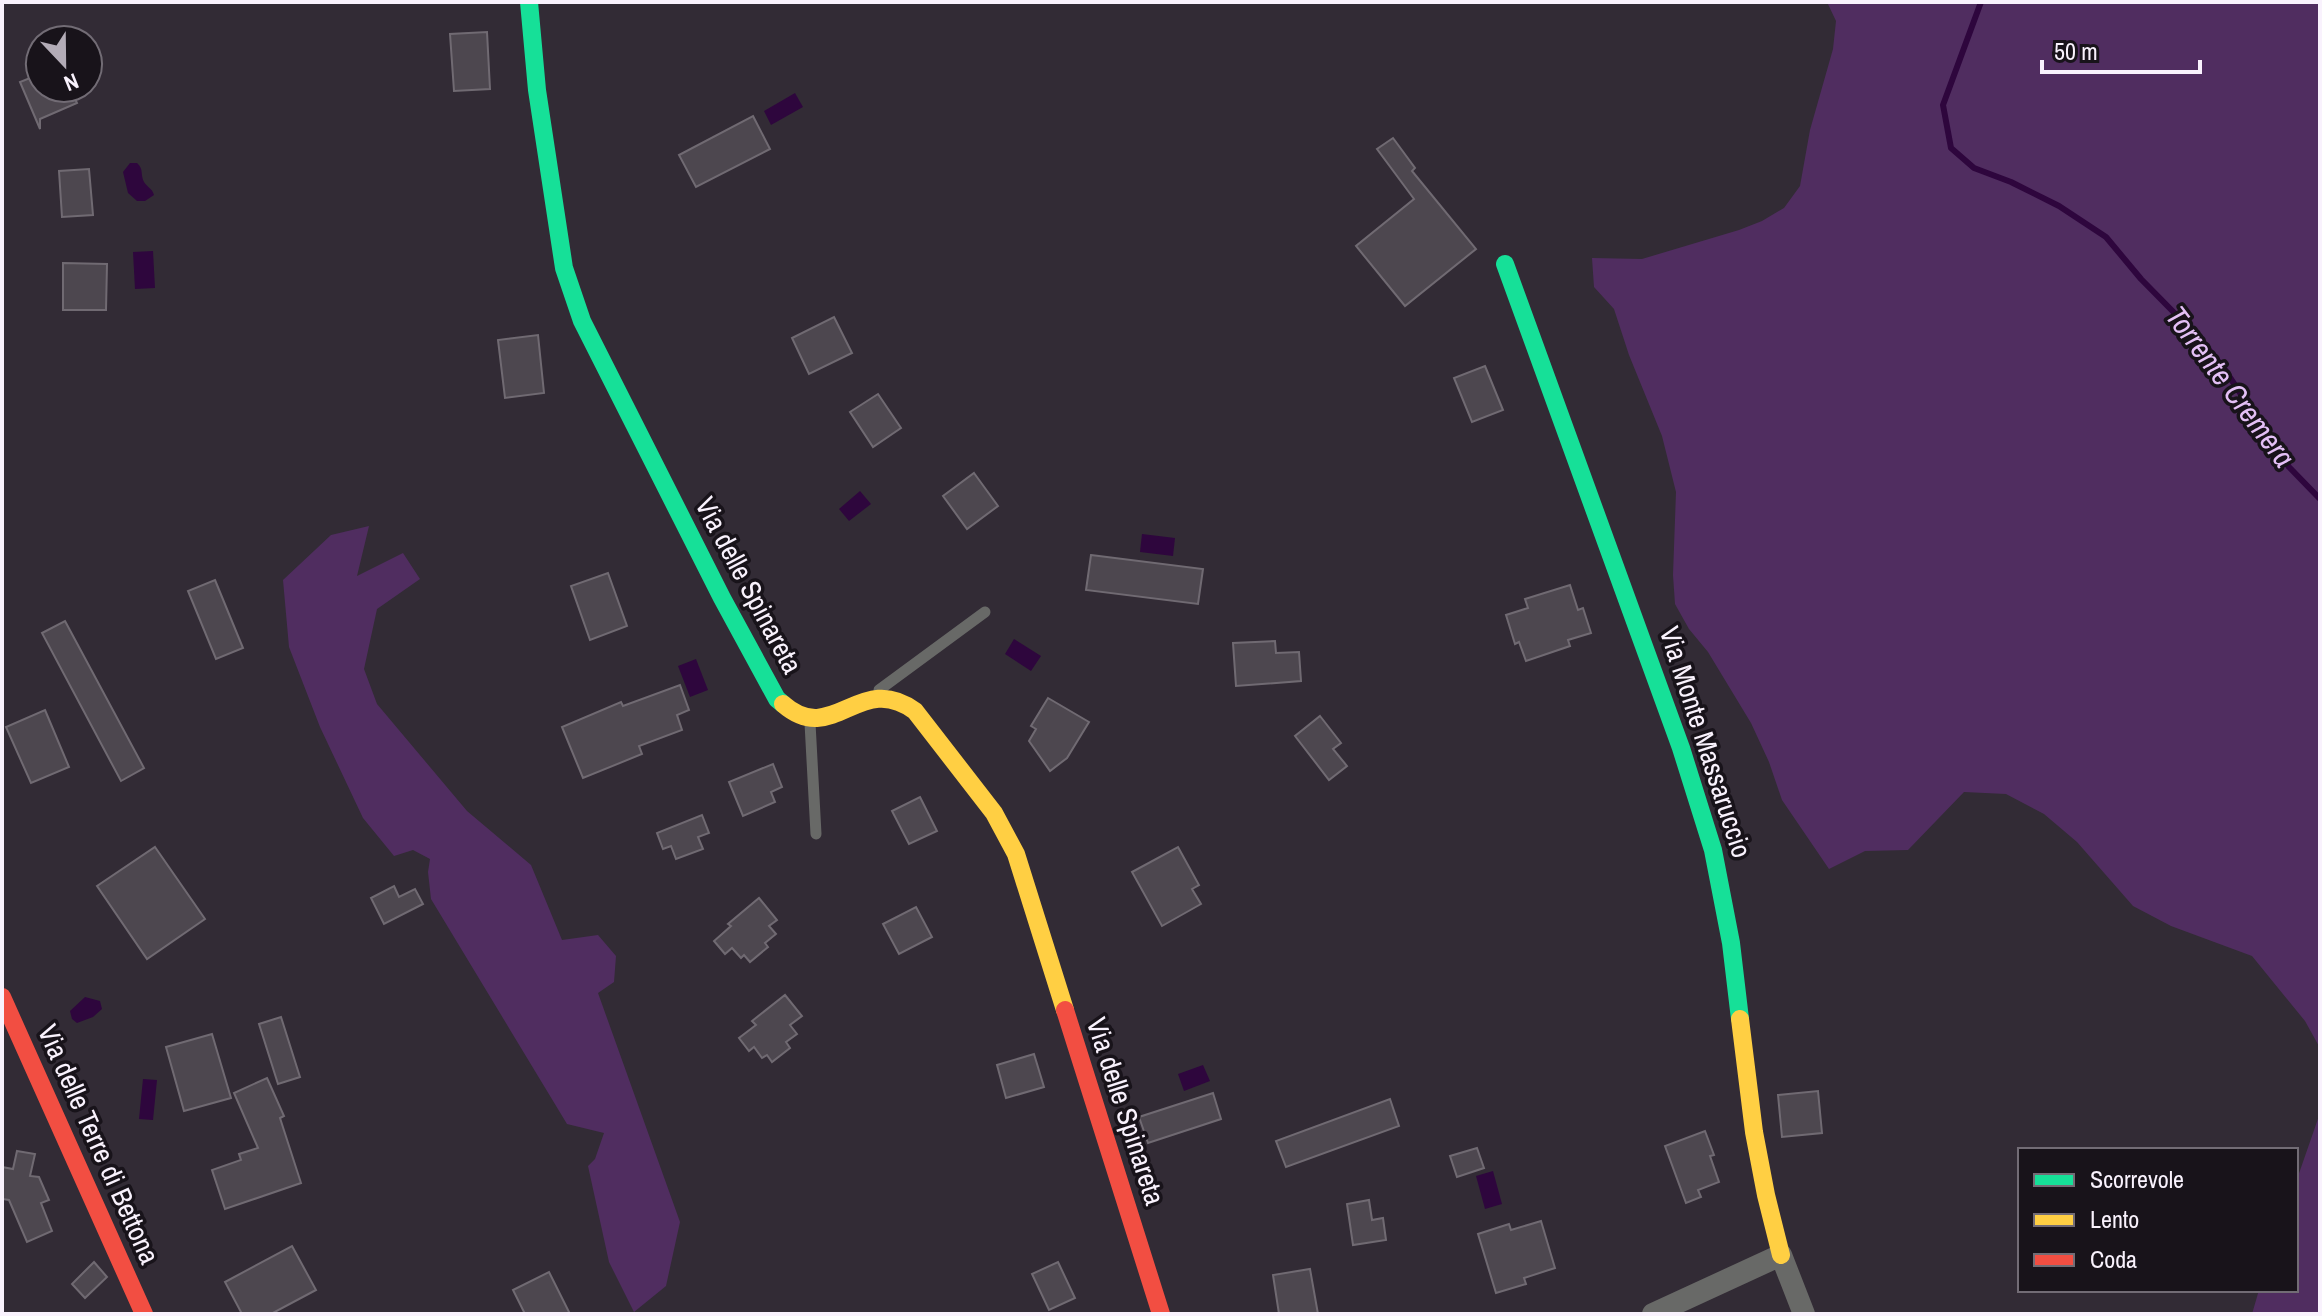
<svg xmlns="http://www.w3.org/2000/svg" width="2322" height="1316" viewBox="0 0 2322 1316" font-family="'Archivo Narrow',sans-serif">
  <rect width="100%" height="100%" fill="#322b35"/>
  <g fill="#502d60">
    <polygon points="1827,2 2320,2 2320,1048 2305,1021 2252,956 2171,926 2133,906 2077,842 2044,814 2006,794 1964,792 1908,850 1865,851 1829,869 1782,800 1769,762 1751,723 1708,652 1689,629 1675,604 1673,575 1676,492 1662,436 1629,355 1614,309 1594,287 1592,258 1642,259 1739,230 1762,221 1784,208 1800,186 1810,130 1833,49 1836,21"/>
    <polygon points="369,526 357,576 403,553 420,579 377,609 364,669 377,704 467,811 531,865 562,940 598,935 616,956 614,982 598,993 680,1222 666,1286 634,1312 609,1262 588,1166 595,1159 604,1133 567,1124 431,899 428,872 430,859 413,850 394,856 363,818 320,727 289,647 283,580 331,535"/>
    <polygon points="2320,1113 2320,1314 2252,1314 2259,1290 2296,1290 2296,1182"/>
  </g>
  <g fill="#2e063d">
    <polygon points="795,93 803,107 771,125 764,111"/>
    <path d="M130 163H137C144 169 140 174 144 182 148 188 152 188 154 195L145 201H137L128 193 123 172Z"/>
    <polygon points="153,251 155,288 135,289 133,252"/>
    <polygon points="860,491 871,504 849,521 839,509"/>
    <polygon points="1142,534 1175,538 1173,556 1140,552"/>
    <polygon points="1014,639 1041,656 1031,671 1005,654"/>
    <polygon points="696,659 708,690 690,697 678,666"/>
    <polygon points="85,997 100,1001 102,1009 93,1017 77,1023 72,1019 70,1011"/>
    <polygon points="1203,1065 1210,1081 1184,1091 1178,1074"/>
    <polygon points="143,1079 157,1080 153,1120 139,1119"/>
    <polygon points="1493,1171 1502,1204 1485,1209 1476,1176"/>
  </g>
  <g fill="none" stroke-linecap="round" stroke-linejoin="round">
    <polyline stroke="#2e063d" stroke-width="6" points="1981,2 1943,105 1951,148 1974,168 2011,182 2059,206 2106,237 2141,279 2200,339 2225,370 2289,467 2320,499"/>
  </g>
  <g fill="#4d474f" stroke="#706a72" stroke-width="2">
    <polygon points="487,32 490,89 454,91 450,34"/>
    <polygon points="40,74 40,88 70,88 77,103 40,119 40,129 20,82"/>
    <polygon points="753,116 770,149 696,187 679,155"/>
    <polygon points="1393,138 1415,168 1412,171 1476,249 1405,306 1356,246 1414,199 1377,149"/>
    <polygon points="89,169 93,215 62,217 59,171"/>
    <polygon points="63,263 107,264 106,310 63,310"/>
    <polygon points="834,317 852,353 809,374 792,338"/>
    <polygon points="538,335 544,393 505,398 498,340"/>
    <polygon points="1485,366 1503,410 1472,422 1454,378"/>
    <polygon points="878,394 901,428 873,447 850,412"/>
    <polygon points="974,473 998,506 967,529 943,496"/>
    <polygon points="1091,555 1203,569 1198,604 1086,590"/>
    <polygon points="608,573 627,626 590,640 571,586"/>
    <polygon points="215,580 243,648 216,659 188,591"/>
    <polygon points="1570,585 1578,610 1583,608 1591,633 1568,640 1570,646 1526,661 1519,642 1515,644 1506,615 1528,608 1525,599"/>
    <polygon points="65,621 144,768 121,781 42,633"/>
    <polygon points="1275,641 1276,653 1299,652 1301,681 1236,686 1233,643"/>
    <polygon points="680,685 689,710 677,715 682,730 639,746 642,754 583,778 562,727 621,702 623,706"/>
    <polygon points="1048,698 1089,722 1067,758 1050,771 1029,741 1036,729 1031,726"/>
    <polygon points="45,710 69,767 31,783 6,727"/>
    <polygon points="1320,716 1341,743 1333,749 1347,766 1329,780 1295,736"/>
    <polygon points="773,764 782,787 771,792 775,802 743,816 729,782"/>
    <polygon points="920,797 937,831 909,844 892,811"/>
    <polygon points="702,815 709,833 698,837 703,849 676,859 671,846 663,849 657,833"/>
    <polygon points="155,847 205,919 147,959 97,886"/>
    <polygon points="1178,847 1199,885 1192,889 1201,904 1162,926 1132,872"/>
    <polygon points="394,886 399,897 415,889 423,904 384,924 371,898"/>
    <polygon points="759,898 777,920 769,926 776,934 765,943 768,947 750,962 744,955 741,958 732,948 725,954 714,941 731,926 728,924"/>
    <polygon points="916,907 932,937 899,954 883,924"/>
    <polygon points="785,995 802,1016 790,1025 797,1034 786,1042 790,1048 772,1062 767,1055 762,1058 754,1047 749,1051 739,1038 756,1025 752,1021"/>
    <polygon points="281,1017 300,1077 278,1084 259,1024"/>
    <polygon points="212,1034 231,1098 184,1111 166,1047"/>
    <polygon points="1034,1054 1044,1087 1006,1098 997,1065"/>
    <polygon points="267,1078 284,1116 280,1118 301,1183 225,1209 212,1170 241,1160 239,1154 258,1148 234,1093"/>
    <polygon points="1818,1091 1822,1133 1782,1137 1778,1095"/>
    <polygon points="1213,1093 1221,1119 1148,1143 1139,1117"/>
    <polygon points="1390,1099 1399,1126 1286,1167 1276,1141"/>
    <polygon points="1705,1131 1714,1155 1710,1156 1719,1182 1698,1190 1701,1197 1686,1203 1665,1146"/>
    <polygon points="1477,1148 1484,1168 1457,1177 1450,1156"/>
    <polygon points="17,1151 35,1154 30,1176 39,1177 49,1200 41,1203 52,1231 27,1242 9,1200 2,1199 2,1167 13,1169"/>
    <polygon points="1369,1200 1372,1220 1383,1218 1386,1240 1353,1245 1347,1204"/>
    <polygon points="1541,1221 1555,1268 1524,1278 1526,1284 1496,1293 1478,1234 1509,1224 1511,1230"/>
    <polygon points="292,1246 316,1290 271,1314 242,1314 225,1282"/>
    <polygon points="94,1262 107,1277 85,1298 72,1284"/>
    <polygon points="1058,1262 1075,1298 1049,1310 1032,1274"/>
    <polygon points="1310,1269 1318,1314 1279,1314 1273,1275"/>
    <polygon points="549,1272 570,1314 525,1314 513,1290"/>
  </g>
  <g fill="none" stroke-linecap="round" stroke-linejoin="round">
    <g stroke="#686967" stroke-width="11">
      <polyline points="879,690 985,612"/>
      <polyline points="810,723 816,834"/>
    </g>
    <polyline stroke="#686967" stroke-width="22" points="1653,1314 1781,1255 1804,1314"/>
    <g stroke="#16e098" stroke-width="18">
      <polyline points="529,2 537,90 564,268 582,321 722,598 777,699 783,704"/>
      <polyline points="1505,264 1681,748 1713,850 1731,943 1740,1019"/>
    </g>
    <g stroke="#ffcf43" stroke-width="18">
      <path d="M783 704C833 748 860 670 915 711L994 813 1016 854 1065 1010"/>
      <polyline points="1740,1019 1754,1132 1766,1195 1781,1255"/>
    </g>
    <g stroke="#f24e42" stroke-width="18">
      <polyline points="2,997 144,1314"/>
      <polyline points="1065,1010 1161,1314"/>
    </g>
  </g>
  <g text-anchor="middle" stroke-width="7" stroke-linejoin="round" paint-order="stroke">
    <g font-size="28" fill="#f9f2fd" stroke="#18131a">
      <text transform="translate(749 585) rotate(62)" y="10">Via delle Spinareta</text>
      <text transform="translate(1706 742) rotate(72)" y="10">Via Monte Massaruccio</text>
      <text transform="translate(1126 1111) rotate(72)" y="10">Via delle Spinareta</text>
      <text transform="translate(99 1144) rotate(66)" y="10">Via delle Terre di Bettona</text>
    </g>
    <g font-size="30" font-style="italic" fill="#e3bff5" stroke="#18131a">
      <text transform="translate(2230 387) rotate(53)" y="10">Torrente Cremera</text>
    </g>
  </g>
  <rect width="2322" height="1316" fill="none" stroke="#f9f2fd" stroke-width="8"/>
  <rect x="2018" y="1148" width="280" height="144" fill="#18131a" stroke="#726c75" stroke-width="2"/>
  <rect x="2034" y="1174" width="40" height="12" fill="#16e098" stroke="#726c75" stroke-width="2"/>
  <text x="2090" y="1188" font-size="24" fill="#f9f2fd">Scorrevole</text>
  <rect x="2034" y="1214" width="40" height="12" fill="#ffcf43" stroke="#726c75" stroke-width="2"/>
  <text x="2090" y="1228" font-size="24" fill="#f9f2fd">Lento</text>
  <rect x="2034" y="1254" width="40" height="12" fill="#f24e42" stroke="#726c75" stroke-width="2"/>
  <text x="2090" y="1268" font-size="24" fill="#f9f2fd">Coda</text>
  <g transform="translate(64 64) rotate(158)"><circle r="38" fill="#18131a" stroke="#726c75" stroke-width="2"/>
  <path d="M0-6L14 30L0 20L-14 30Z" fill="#b3acb7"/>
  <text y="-12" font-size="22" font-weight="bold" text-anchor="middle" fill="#f9f2fd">N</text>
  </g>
  <path d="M2042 60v12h158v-12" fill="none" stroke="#f9f2fd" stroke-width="4"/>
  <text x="2054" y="60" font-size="24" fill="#f9f2fd" stroke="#18131a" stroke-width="6" paint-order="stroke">50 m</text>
</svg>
